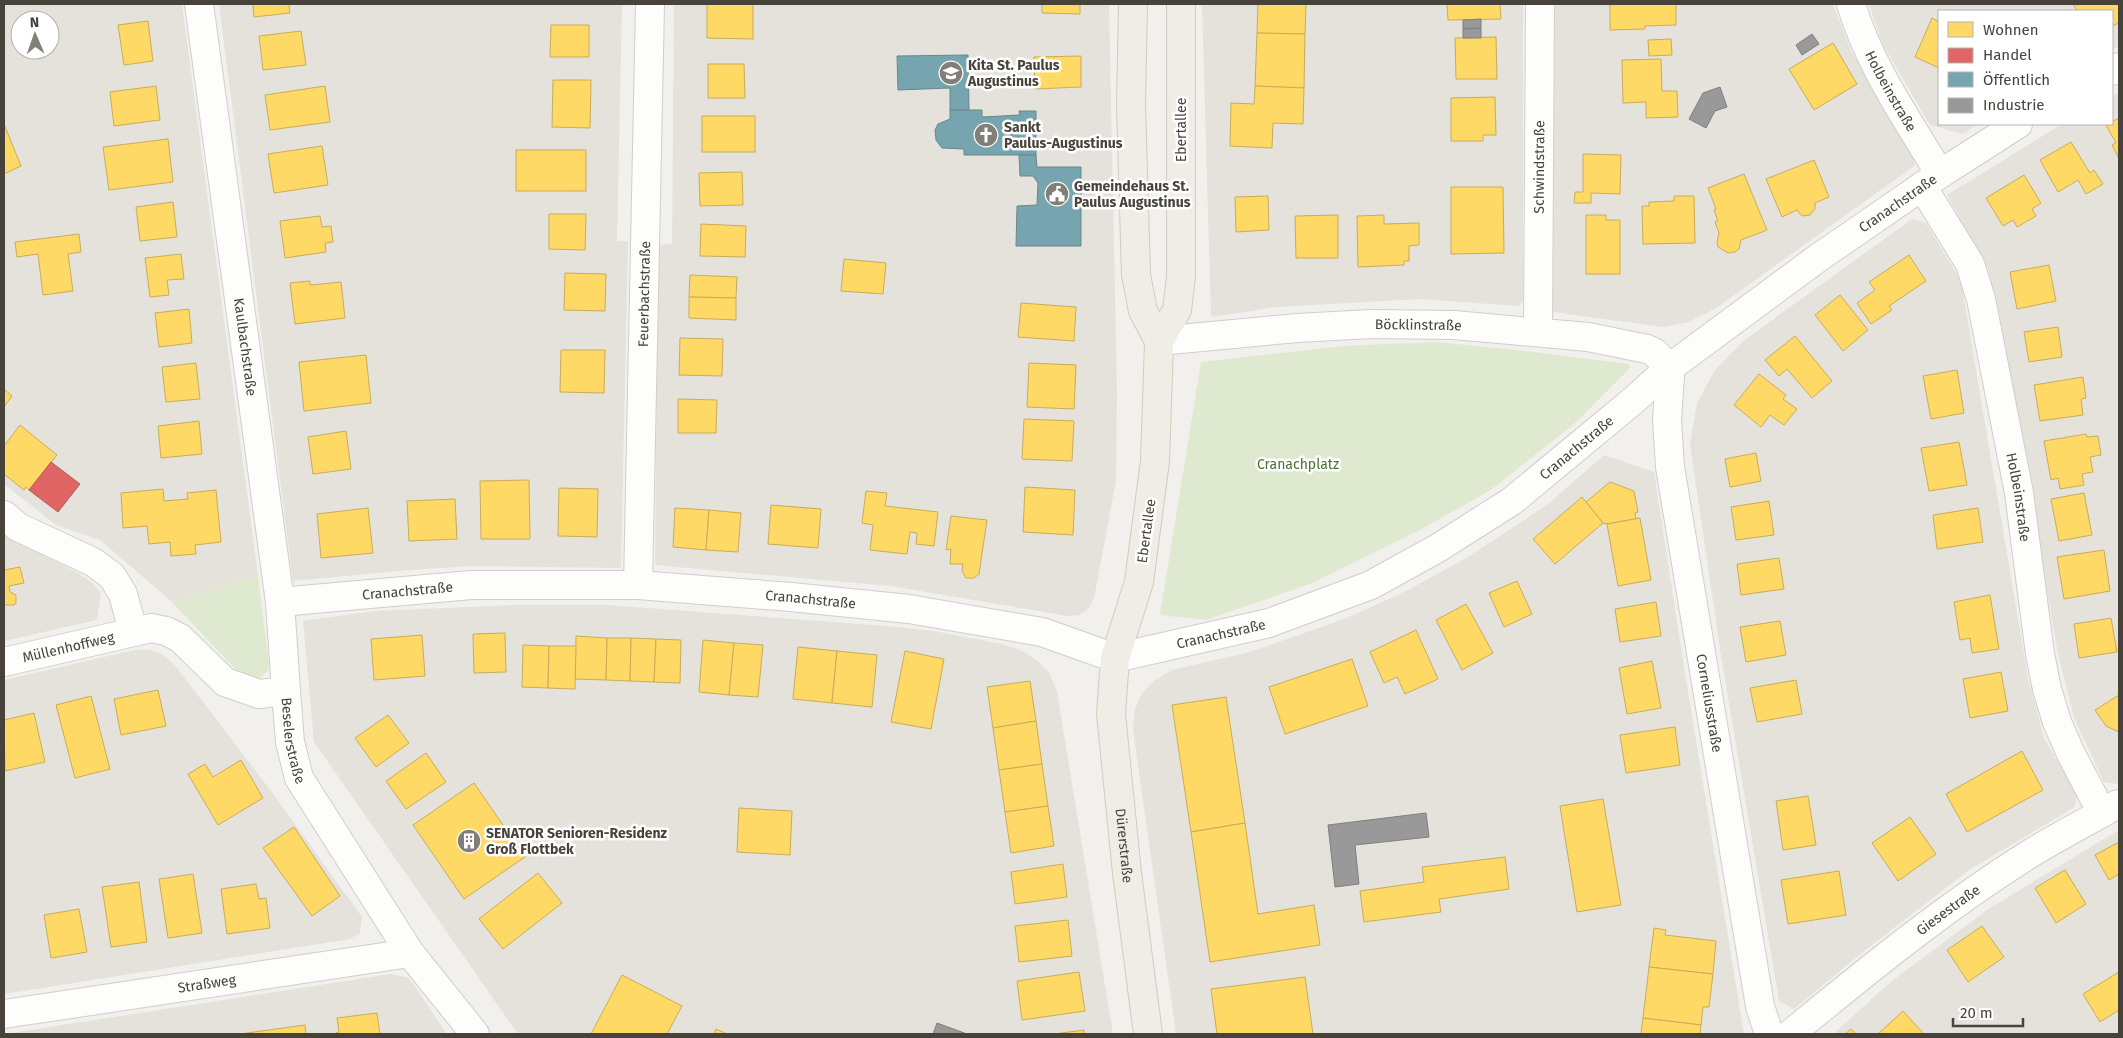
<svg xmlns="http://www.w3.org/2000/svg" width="2123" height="1038" viewBox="0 0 2123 1038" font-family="'Fira Sans',sans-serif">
  <rect width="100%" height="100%" fill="#f1f0ed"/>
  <g fill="#e5e2dc" fill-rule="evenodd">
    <path d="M4 4H182L258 576 172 602 100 540 56 525 4 484ZM20 20H50V50H20Z"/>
    <polygon points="219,4 622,4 617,241 628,241 621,568 469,566 398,571 293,581"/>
    <polygon points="674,4 1109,4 1117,392 1116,481 1094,598 1089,608 1079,615 1068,616 891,586 655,565 658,245 672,244"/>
    <polygon points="1202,4 1523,4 1523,301 1518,306 1421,299 1277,307 1211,317"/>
    <polygon points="1555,4 1833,4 1851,51 1915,158 1914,166 1715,309 1689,322 1663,327 1553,312"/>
    <polygon points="1869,4 2119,4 2119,46 2112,50 2112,11 1939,11 1939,124 1979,124 1962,134 1930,125 1882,43"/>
    <polygon points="2119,93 2119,784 2118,784 2104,782 2074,718 2058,654 2000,320 1988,269 1947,195 2062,124 2112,124 2112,96"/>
    <polygon points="1912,219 1926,223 1961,281 2028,678 2044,738 2077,795 2075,807 1969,870 1859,955 1794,1009 1779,1001 1721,656 1690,444 1697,403 1715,370 1743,341"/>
    <polygon points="1604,455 1654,472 1684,667 1744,1034 1176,1034 1133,730 1135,709 1142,693 1155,680 1172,670 1250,652 1347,618 1406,591 1463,560 1547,505"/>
    <polygon points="4,535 80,574 92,583 101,593 97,620 4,641"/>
    <polygon points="514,605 607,605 899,627 939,632 1002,644 1021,650 1038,661 1050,674 1057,692 1113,1034 518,1034 314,742 303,621 376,611"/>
    <polygon points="135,650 150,650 162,654 174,664 271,791 362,917 360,933 350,939 4,994 4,680"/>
    <polygon points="2119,830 2119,1034 1833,1034 1893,980 1990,908"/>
    <polygon points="391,974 409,978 447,1034 4,1034"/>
  </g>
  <g fill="#dee9d0">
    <polygon points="1435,342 1526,351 1628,364 1631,367 1575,423 1491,490 1418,531 1310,584 1206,620 1160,615 1201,362 1343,346"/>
    <polygon points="258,576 269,664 268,671 257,680 241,675 172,602"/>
  </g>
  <g fill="#ffd966" stroke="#c8ac59">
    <polygon points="253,4 289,4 290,13 254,17"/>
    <polygon points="707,4 753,4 753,39 707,38"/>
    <polygon points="1042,4 1080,4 1080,14 1042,13"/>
    <polygon points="1258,4 1306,4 1305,34 1257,33"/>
    <polygon points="1447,4 1500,4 1501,19 1448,20"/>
    <polygon points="1610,4 1676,4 1676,25 1645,26 1645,29 1610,30"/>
    <polygon points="2073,4 2119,4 2119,23 2112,26 2112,11 2077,11"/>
    <polygon points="1932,18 1939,22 1939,68 1915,57"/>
    <polygon points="148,21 153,61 124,65 118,25"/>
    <polygon points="551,25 589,25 589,57 550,57"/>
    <polygon points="301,31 306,65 263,70 259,36"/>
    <polygon points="1257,33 1305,34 1304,88 1255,86"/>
    <polygon points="1496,37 1497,79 1456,79 1455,38"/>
    <polygon points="1671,39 1672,55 1649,56 1648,40"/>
    <polygon points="1833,43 1857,84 1814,110 1789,69"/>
    <polygon points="1081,56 1081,87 1035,89 1034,57"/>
    <polygon points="1661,59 1662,91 1677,91 1678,117 1646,118 1646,102 1623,103 1622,60"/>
    <polygon points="708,64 744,64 745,98 708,98"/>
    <polygon points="553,80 591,80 590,128 552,127"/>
    <polygon points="156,86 160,120 114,126 110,92"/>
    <polygon points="325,86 330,122 270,130 265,95"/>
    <polygon points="1255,86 1304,88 1303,124 1273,123 1272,148 1230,146 1231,103 1254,104"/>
    <polygon points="1495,97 1496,135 1483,135 1483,141 1451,141 1451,98"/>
    <rect x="702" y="116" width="53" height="36"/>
    <polygon points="2119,118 2119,159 2112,145 2116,143 2106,125"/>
    <polygon points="4,124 21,166 4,174"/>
    <polygon points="168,139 173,182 109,190 103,147"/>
    <polygon points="2071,142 2090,173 2094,170 2103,184 2086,194 2078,180 2058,192 2040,160"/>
    <polygon points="322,146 328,185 274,193 268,154"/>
    <rect x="516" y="150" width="70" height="41"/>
    <polygon points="1583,154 1621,155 1620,194 1591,193 1591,203 1574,203 1575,192 1583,192"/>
    <polygon points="1814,160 1829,197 1815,203 1815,209 1810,215 1802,216 1797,210 1782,217 1766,179"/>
    <polygon points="742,172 743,205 700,206 699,173"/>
    <polygon points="1744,174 1767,230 1741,240 1739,249 1735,252 1728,253 1718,247 1717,242 1719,233 1715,222 1718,221 1714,210 1716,209 1708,188"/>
    <polygon points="2024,175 2041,203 2032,209 2036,216 2017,227 2013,220 2003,226 1986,198"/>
    <polygon points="1451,187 1503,187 1504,253 1451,254"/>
    <polygon points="1268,196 1269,230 1236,232 1235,197"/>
    <polygon points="1674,196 1694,196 1695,243 1643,244 1642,206 1649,206 1649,202 1674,201"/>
    <polygon points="173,202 177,237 140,241 136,207"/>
    <polygon points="549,214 586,214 585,250 549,249"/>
    <polygon points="1338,215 1338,258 1296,258 1295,216"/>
    <polygon points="1384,215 1384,224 1419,223 1419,245 1409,246 1409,261 1404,261 1404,265 1358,267 1357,216"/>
    <polygon points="1586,215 1606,215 1606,220 1620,220 1620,274 1586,274"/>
    <polygon points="320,216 322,227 331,226 333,242 325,243 326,252 285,258 280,221"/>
    <polygon points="701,224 746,226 745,257 700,256"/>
    <polygon points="79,234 81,252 68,254 73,291 43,295 38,254 17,257 15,242"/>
    <polygon points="181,254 184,279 167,280 169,295 150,297 145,258"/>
    <polygon points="1909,255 1926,281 1889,306 1892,310 1871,324 1857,303 1875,290 1869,282"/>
    <polygon points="844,259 886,263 883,294 841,291"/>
    <polygon points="2049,265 2056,301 2017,309 2010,272"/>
    <polygon points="565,273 606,274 605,311 564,310"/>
    <polygon points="690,275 737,277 736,298 689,297"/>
    <polygon points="310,281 310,285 341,282 345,318 295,324 290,283"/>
    <polygon points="1840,295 1868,330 1843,351 1815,315"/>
    <polygon points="689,297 736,298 736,320 689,318"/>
    <polygon points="1021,303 1076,307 1074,341 1018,337"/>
    <polygon points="189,309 192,343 159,347 155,313"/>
    <polygon points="2058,327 2062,357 2029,362 2024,332"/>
    <polygon points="1795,336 1832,381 1812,398 1787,369 1779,376 1765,360"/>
    <polygon points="680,338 723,339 722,376 679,375"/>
    <polygon points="561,350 605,350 604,393 560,392"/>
    <polygon points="366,355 371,403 304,411 299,362"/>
    <polygon points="196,363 200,399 166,402 162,367"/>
    <polygon points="1029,363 1076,365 1074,409 1027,407"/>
    <polygon points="1957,370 1964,413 1931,419 1923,376"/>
    <polygon points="1759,374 1786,395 1783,399 1797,409 1784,425 1770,415 1761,427 1734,405"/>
    <polygon points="2083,377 2086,398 2081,399 2083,415 2040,421 2034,385"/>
    <polygon points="4,389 12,396 4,407"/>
    <polygon points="678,399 717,400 716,433 678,433"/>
    <polygon points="1024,419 1074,421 1072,461 1022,459"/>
    <polygon points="199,421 202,454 161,458 158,426"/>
    <polygon points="20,425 57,455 29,490 26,487 24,490 4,474 4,446"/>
    <polygon points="346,431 351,469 313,474 308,437"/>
    <polygon points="2086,434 2087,437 2098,436 2101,455 2090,457 2093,472 2082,474 2084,485 2060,489 2058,478 2051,480 2044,441"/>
    <polygon points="1959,442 1967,485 1929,491 1921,448"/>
    <polygon points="1756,453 1761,481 1730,487 1725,459"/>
    <polygon points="529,480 530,539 481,539 480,481"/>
    <polygon points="1610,482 1634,491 1638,512 1635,513 1636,519 1607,524 1603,523 1586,502"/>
    <polygon points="1025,487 1075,490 1073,535 1023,532"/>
    <polygon points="559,488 598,489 597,537 558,536"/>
    <polygon points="163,489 164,501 188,499 187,493 216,490 221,542 195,545 196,554 171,556 170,542 149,544 147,526 123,528 121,493"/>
    <polygon points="866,491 887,493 885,506 938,512 934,546 916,544 917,533 910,532 907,554 870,550 873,525 862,523"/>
    <polygon points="2084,493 2092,535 2059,541 2051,499"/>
    <polygon points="1582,497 1603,523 1555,564 1533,539"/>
    <polygon points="455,499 457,539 409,541 407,501"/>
    <polygon points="1769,501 1774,535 1736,540 1731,507"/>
    <polygon points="771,505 821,509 818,548 768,544"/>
    <polygon points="368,508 373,553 321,558 317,514"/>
    <polygon points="675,508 709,510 706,550 673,547"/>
    <polygon points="1978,508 1983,542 1937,549 1933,515"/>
    <polygon points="709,510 741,513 738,552 706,550"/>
    <polygon points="951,516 987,520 979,574 974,578 966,578 962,571 963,564 950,564 951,549 946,550"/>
    <polygon points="1640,518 1651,580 1618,586 1607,524"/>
    <polygon points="2104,550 2110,591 2064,599 2057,557"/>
    <polygon points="1779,558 1784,589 1741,595 1737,564"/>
    <polygon points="20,567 24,583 9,586 10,592 16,595 16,603 14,605 4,605 4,570"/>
    <polygon points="1517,581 1532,614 1504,627 1489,593"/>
    <polygon points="1990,595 1999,649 1972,653 1970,638 1960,640 1954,602"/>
    <polygon points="1656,602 1661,636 1620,642 1615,609"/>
    <polygon points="1466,604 1493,653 1462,670 1436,620"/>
    <polygon points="2111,618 2117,652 2079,658 2074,624"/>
    <polygon points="1780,621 1786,655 1746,662 1740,627"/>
    <polygon points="1416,630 1438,679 1405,694 1397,677 1384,683 1370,652"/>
    <polygon points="505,633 506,672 474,673 473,634"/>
    <polygon points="422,635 425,676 374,680 371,639"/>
    <polygon points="576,636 607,638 606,680 575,679"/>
    <polygon points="607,638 631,638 630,681 606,680"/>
    <polygon points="631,638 656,639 654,682 630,681"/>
    <polygon points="656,639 681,640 680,683 654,682"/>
    <polygon points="703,640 734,643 729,695 699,692"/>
    <polygon points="734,643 763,645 758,697 729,695"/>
    <polygon points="523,645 549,646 548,688 522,687"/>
    <polygon points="549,646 576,646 575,689 548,688"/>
    <polygon points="798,647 837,651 832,703 793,699"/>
    <polygon points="837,651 877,655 872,707 832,703"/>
    <polygon points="905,651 944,659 931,729 891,722"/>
    <polygon points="1352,659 1368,706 1285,734 1269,687"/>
    <polygon points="1652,661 1661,708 1627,714 1619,668"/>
    <polygon points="2001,672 2008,711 1970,718 1963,679"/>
    <polygon points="1796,680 1802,714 1757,722 1750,688"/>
    <polygon points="1030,681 1036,721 993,728 987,687"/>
    <polygon points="158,690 166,726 121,735 114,699"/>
    <polygon points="2119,695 2119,732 2106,726 2095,710"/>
    <polygon points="91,696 110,769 75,778 56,705"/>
    <polygon points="1226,697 1245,823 1191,832 1172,705"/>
    <polygon points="34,713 45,762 5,771 4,720"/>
    <polygon points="388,715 409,743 376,767 355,738"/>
    <polygon points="1036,721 1042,764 999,770 993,728"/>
    <polygon points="1675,727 1680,765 1626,773 1620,735"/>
    <polygon points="2022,751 2043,790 1967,832 1946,794"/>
    <polygon points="426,753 446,782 406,809 386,781"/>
    <polygon points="241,760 263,798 218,825 188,774 205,764 213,777"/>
    <polygon points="1042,764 1048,806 1005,812 999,770"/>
    <polygon points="474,783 525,857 464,899 413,825"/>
    <polygon points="1808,796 1816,845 1783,850 1776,801"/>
    <polygon points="1603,799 1621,905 1577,912 1560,806"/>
    <polygon points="1048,806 1054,846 1011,853 1005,812"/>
    <polygon points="739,808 792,811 790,855 737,852"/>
    <polygon points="1910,817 1936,854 1898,881 1872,843"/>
    <polygon points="1245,823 1258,914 1314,905 1320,945 1210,962 1191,832"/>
    <polygon points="294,827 340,896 312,916 263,848"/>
    <polygon points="2119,842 2119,874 2109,880 2095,855"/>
    <polygon points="1505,857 1509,889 1439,899 1441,912 1364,922 1360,891 1424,882 1422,867"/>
    <polygon points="1063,864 1067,897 1015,904 1011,872"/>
    <polygon points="2065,870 2086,904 2056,923 2035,888"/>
    <polygon points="1839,871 1846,915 1788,924 1781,880"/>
    <polygon points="538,873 562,903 503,949 479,919"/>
    <polygon points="193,874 202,933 168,938 159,879"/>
    <polygon points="139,882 147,942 111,947 102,887"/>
    <polygon points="256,884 259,899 266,898 270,928 227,934 221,889"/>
    <polygon points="79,909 87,952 51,958 44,915"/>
    <polygon points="1068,920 1072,956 1019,962 1015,926"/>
    <polygon points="1982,926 2004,957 1968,982 1947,950"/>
    <polygon points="1654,928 1666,930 1665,935 1716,941 1713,974 1649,967"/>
    <polygon points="1649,967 1713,974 1709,1007 1703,1007 1701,1025 1643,1018"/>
    <polygon points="1079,972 1085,1011 1022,1020 1017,981"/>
    <polygon points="2119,972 2119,1010 2100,1022 2083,994"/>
    <polygon points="622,975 682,1006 667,1034 591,1034"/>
    <polygon points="1305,977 1313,1034 1217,1034 1211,989"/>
    <polygon points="1903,1011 1924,1034 1878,1034"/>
    <polygon points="377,1013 380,1034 333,1034 339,1032 337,1018"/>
    <polygon points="1643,1018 1701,1025 1700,1034 1641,1034"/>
    <polygon points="305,1025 306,1034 240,1034"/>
    <polygon points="716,1029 727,1034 714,1034"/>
    <polygon points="1851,1029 1856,1034 1845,1034"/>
    <polygon points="1084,1030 1084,1034 1054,1034"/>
  </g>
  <polygon fill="#e06666" stroke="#b25b59" points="51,462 80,484 58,512 29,490"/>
  <g fill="#76a5af" stroke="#68878c">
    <polygon points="968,55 969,110 950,110 950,88 898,90 897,56"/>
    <polygon points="950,110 982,110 982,117 1020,115 1019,111 1036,111 1036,155 964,155 964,149 942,148 936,140 935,130 938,124 950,119"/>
    <polygon points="1019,155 1036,155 1037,167 1081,167 1081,246 1016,246 1017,206 1037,205 1038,183 1033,176 1020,176"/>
  </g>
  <g fill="#999" stroke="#807f7c">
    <polygon points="1481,19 1481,28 1463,29 1463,20"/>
    <polygon points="1481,28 1481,38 1463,38 1463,29"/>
    <polygon points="1812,34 1819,44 1802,55 1796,45"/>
    <polygon points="1720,87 1727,107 1715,111 1706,128 1689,119 1703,93"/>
    <polygon points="1426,813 1429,837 1355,845 1359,884 1335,887 1328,825"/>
    <polygon points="937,1023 967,1034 933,1034"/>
  </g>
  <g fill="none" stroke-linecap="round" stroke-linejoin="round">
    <g stroke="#cfceca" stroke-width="30">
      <g id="minor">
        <path id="s1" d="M199 4 280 602 286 691"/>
        <path id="s2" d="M1851 4C1869 65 1907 119 1940 174"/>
        <polyline points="2112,71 2119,67"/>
        <path id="s3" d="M1922 186 1970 264 1981 299 2019 493 2040 654 2047 689 2057 722 2071 754 2102 813"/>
        <path id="s4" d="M1538 331 1540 4"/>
        <path id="s5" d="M1159 341 1297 328 1371 324 1454 325 1588 337 1647 349 1654 352 1664 362 1670 376 1667 420 1670 467 1760 1006 1769 1034"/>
        <polyline points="4,515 18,527 93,562 112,576 123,594 133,631"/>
        <path id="s6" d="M638 585 650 4"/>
        <path id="s7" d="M280 602 471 585H638L791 597 909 609 1042 632 1115 658 1269 623 1371 585 1438 548 1512 501 1634 400 1668 369 1818 258 1940 174 2018 124"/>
        <path id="s8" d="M4 662 151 628 166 631 180 638 225 682 259 694 286 691 290 742 299 778 410 953 475 1034"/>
        <path id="s9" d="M4 1014 410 953"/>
        <path id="s10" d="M1790 1034C1867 971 1944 908 2028 855 2057 837 2088 821 2118 804"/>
      </g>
    </g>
    <g stroke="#d1ccbd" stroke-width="30">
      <g id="major">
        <path id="s11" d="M1133 4 1131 105 1136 275 1143 311 1159 341 1158 372 1155 461 1139 582 1115 658 1111 714 1127 873 1148 1034"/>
        <polyline points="1159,341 1177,310 1181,277 1181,4"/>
      </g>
    </g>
    <use href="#minor" stroke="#fdfdfc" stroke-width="28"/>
    <use href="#major" stroke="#f0ede6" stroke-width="28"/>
  </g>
  <defs>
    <g id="school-disc" transform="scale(1.25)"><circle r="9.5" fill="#827f79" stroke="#fff"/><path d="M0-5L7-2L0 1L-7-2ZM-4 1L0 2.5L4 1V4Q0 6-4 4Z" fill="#fff"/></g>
    <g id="church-disc" transform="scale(1.25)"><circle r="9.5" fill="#827f79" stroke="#fff"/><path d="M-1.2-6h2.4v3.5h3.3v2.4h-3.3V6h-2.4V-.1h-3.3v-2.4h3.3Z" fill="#fff"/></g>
    <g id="civic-disc" transform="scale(1.25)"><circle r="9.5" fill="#827f79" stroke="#fff"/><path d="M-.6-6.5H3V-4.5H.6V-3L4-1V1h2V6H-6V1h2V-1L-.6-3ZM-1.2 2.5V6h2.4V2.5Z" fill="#fff"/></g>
    <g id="building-disc" transform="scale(1.25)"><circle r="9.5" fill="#827f79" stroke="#fff"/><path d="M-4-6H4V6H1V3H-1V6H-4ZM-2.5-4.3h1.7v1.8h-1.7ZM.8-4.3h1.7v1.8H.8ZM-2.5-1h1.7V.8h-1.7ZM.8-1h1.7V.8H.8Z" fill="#fff"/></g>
  </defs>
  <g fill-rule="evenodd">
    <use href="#school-disc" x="951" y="73"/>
    <use href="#church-disc" x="986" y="135"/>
    <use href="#civic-disc" x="1057" y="194"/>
    <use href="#building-disc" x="469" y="841"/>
  </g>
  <g text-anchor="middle" stroke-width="5" stroke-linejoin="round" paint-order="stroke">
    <g font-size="14" font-weight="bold" fill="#47423a" stroke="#fff" text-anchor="start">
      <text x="968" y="70">Kita St. Paulus<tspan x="968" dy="16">Augustinus</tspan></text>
      <text x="1004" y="132">Sankt<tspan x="1004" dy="16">Paulus-Augustinus</tspan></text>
      <text x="1074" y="191">Gemeindehaus St.<tspan x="1074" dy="16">Paulus Augustinus</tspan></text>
      <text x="486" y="838">SENATOR Senioren-Residenz<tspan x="486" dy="16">Groß Flottbek</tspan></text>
    </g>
    <g font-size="14" fill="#47423a" stroke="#fff">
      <text dy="5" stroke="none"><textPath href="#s2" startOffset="96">Holbeinstraße</textPath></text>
      <text transform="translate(1181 130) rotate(-90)" y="5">Ebertallee</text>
      <text dy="5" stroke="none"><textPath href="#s4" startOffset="164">Schwindstraße</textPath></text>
      <text dy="5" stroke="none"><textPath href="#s7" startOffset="1762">Cranachstraße</textPath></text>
      <text dy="5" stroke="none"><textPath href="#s6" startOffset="291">Feuerbachstraße</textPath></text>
      <text dy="5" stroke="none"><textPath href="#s5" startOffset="260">Böcklinstraße</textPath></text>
      <text dy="5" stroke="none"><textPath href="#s1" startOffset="346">Kaulbachstraße</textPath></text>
      <text dy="5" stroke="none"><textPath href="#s7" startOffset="1358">Cranachstraße</textPath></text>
      <text dy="5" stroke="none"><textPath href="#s3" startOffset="330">Holbeinstraße</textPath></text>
      <text transform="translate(1146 531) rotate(-82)" y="5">Ebertallee</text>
      <text dy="5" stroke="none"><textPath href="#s7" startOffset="128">Cranachstraße</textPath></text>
      <text dy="5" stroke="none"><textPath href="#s7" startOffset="532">Cranachstraße</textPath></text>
      <text dy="5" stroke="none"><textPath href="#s7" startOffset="952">Cranachstraße</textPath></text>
      <text dy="5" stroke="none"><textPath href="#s8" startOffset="66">Müllenhoffweg</textPath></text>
      <text dy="5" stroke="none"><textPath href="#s5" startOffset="858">Corneliusstraße</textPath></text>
      <text dy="5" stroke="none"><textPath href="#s8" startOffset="358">Beselerstraße</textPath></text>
      <text dy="5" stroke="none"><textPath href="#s11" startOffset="852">Dürerstraße</textPath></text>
      <text dy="5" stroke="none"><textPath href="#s10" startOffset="201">Giesestraße</textPath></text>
      <text dy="5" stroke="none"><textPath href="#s9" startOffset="205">Straßweg</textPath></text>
    </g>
    <g font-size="14" fill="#497233" stroke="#fff">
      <text x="1298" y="469">Cranachplatz</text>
    </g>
  </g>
  <rect width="2123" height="1038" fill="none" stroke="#47423a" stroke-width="10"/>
  <rect x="1938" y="10" width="175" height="115" fill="#ffffff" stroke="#b5b3b0"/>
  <rect x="1948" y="22" width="25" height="15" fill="#ffd966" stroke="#b5b3b0"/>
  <text x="1983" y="35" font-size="15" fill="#47423a">Wohnen</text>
  <rect x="1948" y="48" width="25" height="15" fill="#e06666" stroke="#b5b3b0"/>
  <text x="1983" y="60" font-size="15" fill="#47423a">Handel</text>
  <rect x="1948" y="72" width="25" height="15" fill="#76a5af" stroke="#b5b3b0"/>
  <text x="1983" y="85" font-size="15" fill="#47423a">Öffentlich</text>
  <rect x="1948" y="98" width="25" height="15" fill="#999999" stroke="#b5b3b0"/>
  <text x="1983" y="110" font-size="15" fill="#47423a">Industrie</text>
  <g transform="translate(35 35) rotate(358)"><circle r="24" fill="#ffffff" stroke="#b5b3b0"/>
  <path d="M0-4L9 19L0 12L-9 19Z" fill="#827f79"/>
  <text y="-8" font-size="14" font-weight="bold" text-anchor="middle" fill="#47423a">N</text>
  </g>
  <path d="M1953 1018v8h70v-8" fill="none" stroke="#47423a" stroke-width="2.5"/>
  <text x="1960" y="1018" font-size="15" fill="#47423a" stroke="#ffffff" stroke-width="4" paint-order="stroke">20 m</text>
</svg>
